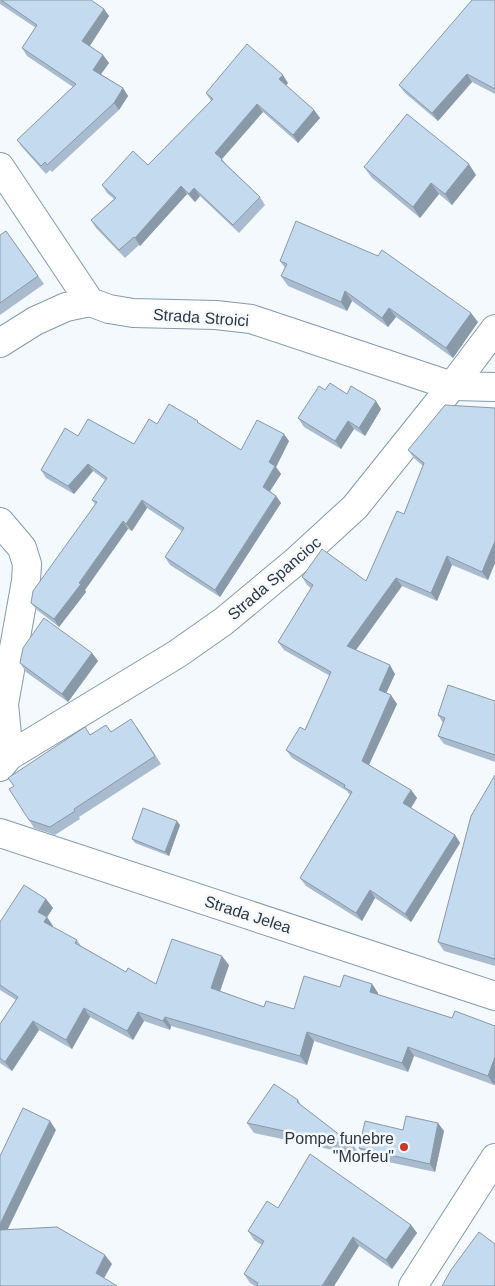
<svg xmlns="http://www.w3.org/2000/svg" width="495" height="1286" viewBox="0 0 495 1286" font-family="Arial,sans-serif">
  <rect width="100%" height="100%" fill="#f4f9fd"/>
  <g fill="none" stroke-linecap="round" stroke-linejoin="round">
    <g stroke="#849aad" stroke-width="30">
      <g id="minor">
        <polyline points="0,167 90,302 109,309 133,313 216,315 251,319 452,386 495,387"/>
        <polyline points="0,343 35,321 66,307 90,302"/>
        <polyline points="0,522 22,548 27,564 26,581 4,704 9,756"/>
        <polyline points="0,767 9,756 177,654 224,621 295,562 355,507 452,386 495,329"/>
        <polyline points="0,833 495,996"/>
        <polyline points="413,1286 495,1158"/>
      </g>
    </g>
    <use href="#minor" stroke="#fff" stroke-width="28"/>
  </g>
  <g fill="#a9bbce">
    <polygon points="0,0 104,9 109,16 89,46 103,55 109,63 101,74 123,88 128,96 119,110 52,172 50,170 46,174 22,147 17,140 73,87 27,56 22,48 36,28 0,4"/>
    <polygon points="495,0 495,94 472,82 438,121 405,93 399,85"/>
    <polygon points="288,83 286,85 314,110 320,118 298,143 263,112 222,159 226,164 260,197 265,205 239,233 200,196 195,202 187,194 140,246 139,245 125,258 96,228 91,220 114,199 107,193 102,185 148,165 211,101 206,93"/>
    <polygon points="364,167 476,175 452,205 439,194 420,218 372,178"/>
    <polygon points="6,231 44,284 0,315 0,235"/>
    <polygon points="280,261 478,322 453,358 396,317 388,327 352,301 347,311 288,286 281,276 285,268"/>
    <polygon points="347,394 381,409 365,436 354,429 341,449 304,427 298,418"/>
    <polygon points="495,408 495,563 488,580 452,565 437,601 402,586 356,650 395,674 386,693 397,704 369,765 411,790 417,798 411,808 455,835 460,843 411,922 375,898 362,921 306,886 300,878 350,795 347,791 292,758 286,750 305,730 330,676 284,650 278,642 311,588 307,585 302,577 366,581 404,514 423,466 414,458 408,450"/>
    <polygon points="157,424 200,424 241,450 289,441 276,467 281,474 270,491 276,496 281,503 220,597 170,565 165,557 182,531 147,508 132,531 128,529 85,590 86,592 59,627 37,610 31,603 95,504 92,500 105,480 93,471 74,494 46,478 41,470 78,436 134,444"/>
    <polygon points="92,653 98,661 68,702 26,672 20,663"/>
    <polygon points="495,701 495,762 444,744 438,736 443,723 438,715"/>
    <polygon points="137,727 161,764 79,817 80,819 55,835 34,828 29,820 90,735"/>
    <polygon points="495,775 495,966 444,951 438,942"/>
    <polygon points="180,825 169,856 135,843 132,839"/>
    <polygon points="46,899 53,908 47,917 53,926 52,927 77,940 81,946 126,972 156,984 229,965 220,991 264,1007 294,1009 340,987 372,984 378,993 378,995 452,1018 495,1026 495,1083 494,1085 414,1056 408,1072 314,1041 307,1065 171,1026 170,1030 144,1021 133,1040 90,1017 72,1049 39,1030 12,1071 0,1063 0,1024 16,1000 0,990 0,922"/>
    <polygon points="298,1100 301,1105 354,1146 361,1156 254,1133 247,1123"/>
    <polygon points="403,1130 444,1131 435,1172 365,1157 359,1148"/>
    <polygon points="278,1208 411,1225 417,1233 392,1269 359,1246 334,1286 255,1286 250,1283 244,1274 262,1245 254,1240 248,1231"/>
  </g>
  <g fill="#8999a7">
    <polygon points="104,9 109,16 88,49 82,41"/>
    <polygon points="103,55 109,63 99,77 93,70"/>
    <polygon points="467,74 472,82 438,121 432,113"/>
    <polygon points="283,75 288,83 285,87 279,79"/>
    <polygon points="123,88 128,96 119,110 114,103"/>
    <polygon points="257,104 263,112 221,160 215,153"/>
    <polygon points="314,110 320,118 298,143 293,135"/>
    <polygon points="469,164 476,175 452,205 445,194"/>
    <polygon points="431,183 439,194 420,218 413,207"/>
    <polygon points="181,186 187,194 140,246 135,238"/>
    <polygon points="194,188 200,196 195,202 189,194"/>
    <polygon points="345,291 352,301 347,311 341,302"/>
    <polygon points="389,308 396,317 388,327 382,318"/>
    <polygon points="471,313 478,322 453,358 446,348"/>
    <polygon points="376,401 381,409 365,436 359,428"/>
    <polygon points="348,421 354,429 341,449 335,441"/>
    <polygon points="284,434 289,441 276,467 281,474 268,494 263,487 269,462"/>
    <polygon points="88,464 93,471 74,494 68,486"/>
    <polygon points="276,496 281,503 220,597 215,590"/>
    <polygon points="142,500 147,508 132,531 126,524"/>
    <polygon points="123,521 128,529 85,590 86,592 59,627 54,619"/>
    <polygon points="495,541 495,563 488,580 482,572"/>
    <polygon points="447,556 452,565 437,601 431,593"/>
    <polygon points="396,578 402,586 353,654 347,646"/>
    <polygon points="92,653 98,661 68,702 62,694"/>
    <polygon points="390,665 395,674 384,698 379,690"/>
    <polygon points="391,695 397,704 367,769 362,761"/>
    <polygon points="411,790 417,798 409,811 403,803"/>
    <polygon points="177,821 180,825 169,856 165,852"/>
    <polygon points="455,835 460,843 411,922 405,914"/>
    <polygon points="370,890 375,898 362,921 356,913"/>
    <polygon points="46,899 53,908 47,917 53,926 50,931 38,912"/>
    <polygon points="222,956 229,965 218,997 211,988"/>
    <polygon points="372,984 378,993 376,1001 370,992"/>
    <polygon points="84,1008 90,1017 72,1049 66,1040"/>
    <polygon points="138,1012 144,1021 133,1040 127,1031"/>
    <polygon points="165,1017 171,1026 170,1030 163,1021"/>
    <polygon points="33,1021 39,1030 12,1071 5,1062"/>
    <polygon points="307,1032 314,1041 307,1065 300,1056"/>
    <polygon points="408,1047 414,1056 408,1072 402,1063"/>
    <polygon points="495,1057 495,1083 494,1085 488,1076"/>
    <polygon points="50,1121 56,1130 3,1239 0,1235 0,1224"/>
    <polygon points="438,1123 444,1131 435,1172 430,1164"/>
    <polygon points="411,1225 417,1233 392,1269 386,1260"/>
    <polygon points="353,1237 359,1246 334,1286 322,1286"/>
    <polygon points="105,1255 112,1264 102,1282 96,1273"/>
  </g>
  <g fill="#c4daef" stroke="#8999a7">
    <polygon points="1,0 91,0 104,9 82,41 103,55 93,70 123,88 114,103 47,165 45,162 41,166 17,140 76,84 22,48 37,25"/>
    <polygon points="472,0 495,0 495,89 467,74 432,113 399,85"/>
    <polygon points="247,44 283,75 279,79 314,110 293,135 257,104 215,153 222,159 221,160 260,197 233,225 194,188 189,194 181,186 135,238 134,237 119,250 91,220 116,198 102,185 133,151 148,165 213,99 206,93"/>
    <polygon points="407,114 469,164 445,194 431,183 413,207 364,167"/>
    <polygon points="296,221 378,256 382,250 471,313 446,348 389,308 382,318 345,291 341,302 281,276 287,264 280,261"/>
    <polygon points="6,231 38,276 0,303 0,235"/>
    <polygon points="330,383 347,394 351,386 376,401 359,428 348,421 335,441 298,418 319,386 325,390"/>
    <polygon points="169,404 198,421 197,422 241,450 257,420 284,434 269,462 275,466 263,487 276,496 215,590 165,557 184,528 142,500 126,524 123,521 79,583 81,584 54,619 31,603 33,591 97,502 92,500 107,478 88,464 68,486 41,470 65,428 78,436 88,419 134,444 149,419 157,424"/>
    <polygon points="445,405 495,408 495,541 482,572 447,556 431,593 396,578 347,646 390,665 379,690 391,695 362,761 411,790 403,803 455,835 405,914 370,890 356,913 300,878 352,792 344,787 345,785 286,750 300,727 305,730 331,672 278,642 313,585 302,577 322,549 366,581 397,511 404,514 424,463 408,450"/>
    <polygon points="44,618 92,653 62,694 20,663 23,648"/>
    <polygon points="448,685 495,701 495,755 438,736 445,718 438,715"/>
    <polygon points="131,719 155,756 74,809 75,811 50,827 29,820 9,789 14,786 8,778 85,727 90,735 106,725 111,732"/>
    <polygon points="495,775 495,959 438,942 471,816"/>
    <polygon points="143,808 177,821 165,852 132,839"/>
    <polygon points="24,885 46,899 38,912 47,917 44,922 77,940 75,943 126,972 128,968 156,984 172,939 222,956 211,988 264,1007 266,1001 294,1009 304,976 340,987 344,975 372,984 370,992 452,1018 455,1011 495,1026 495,1057 488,1076 408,1047 402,1063 307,1032 300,1056 165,1017 163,1021 138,1012 127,1031 84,1008 66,1040 33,1021 5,1062 0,1058 0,1024 18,997 0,985 0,922"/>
    <polygon points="274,1084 298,1100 297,1102 354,1146 247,1123"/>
    <polygon points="23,1108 50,1121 0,1224 0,1156"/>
    <polygon points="406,1116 438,1123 430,1164 359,1148 365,1121 403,1130"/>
    <polygon points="310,1154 411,1225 386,1260 353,1237 322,1286 256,1286 258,1283 244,1274 264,1241 248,1231 267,1201 278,1208"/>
    <polygon points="57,1227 105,1255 96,1273 117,1286 0,1286 0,1230"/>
    <polygon points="479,1232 495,1244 495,1286 442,1286 451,1270"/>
  </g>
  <circle fill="#c73a2b" stroke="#f4f9fd" stroke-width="2" cx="404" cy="1147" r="5"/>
  <g text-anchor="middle" stroke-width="5" stroke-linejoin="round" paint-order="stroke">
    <g font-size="16" fill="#2e373f" stroke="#f4f9fd">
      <text transform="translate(201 317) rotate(4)" y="6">Strada Stroici</text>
      <text transform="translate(274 578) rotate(-41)" y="6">Strada Spancioc</text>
      <text transform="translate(248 914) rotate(18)" y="6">Strada Jelea</text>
    </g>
    <g font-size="16" fill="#2e373f" stroke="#f4f9fd" text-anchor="end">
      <text x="394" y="1144">Pompe funebre<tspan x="394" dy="18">"Morfeu"</tspan></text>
    </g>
  </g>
</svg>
